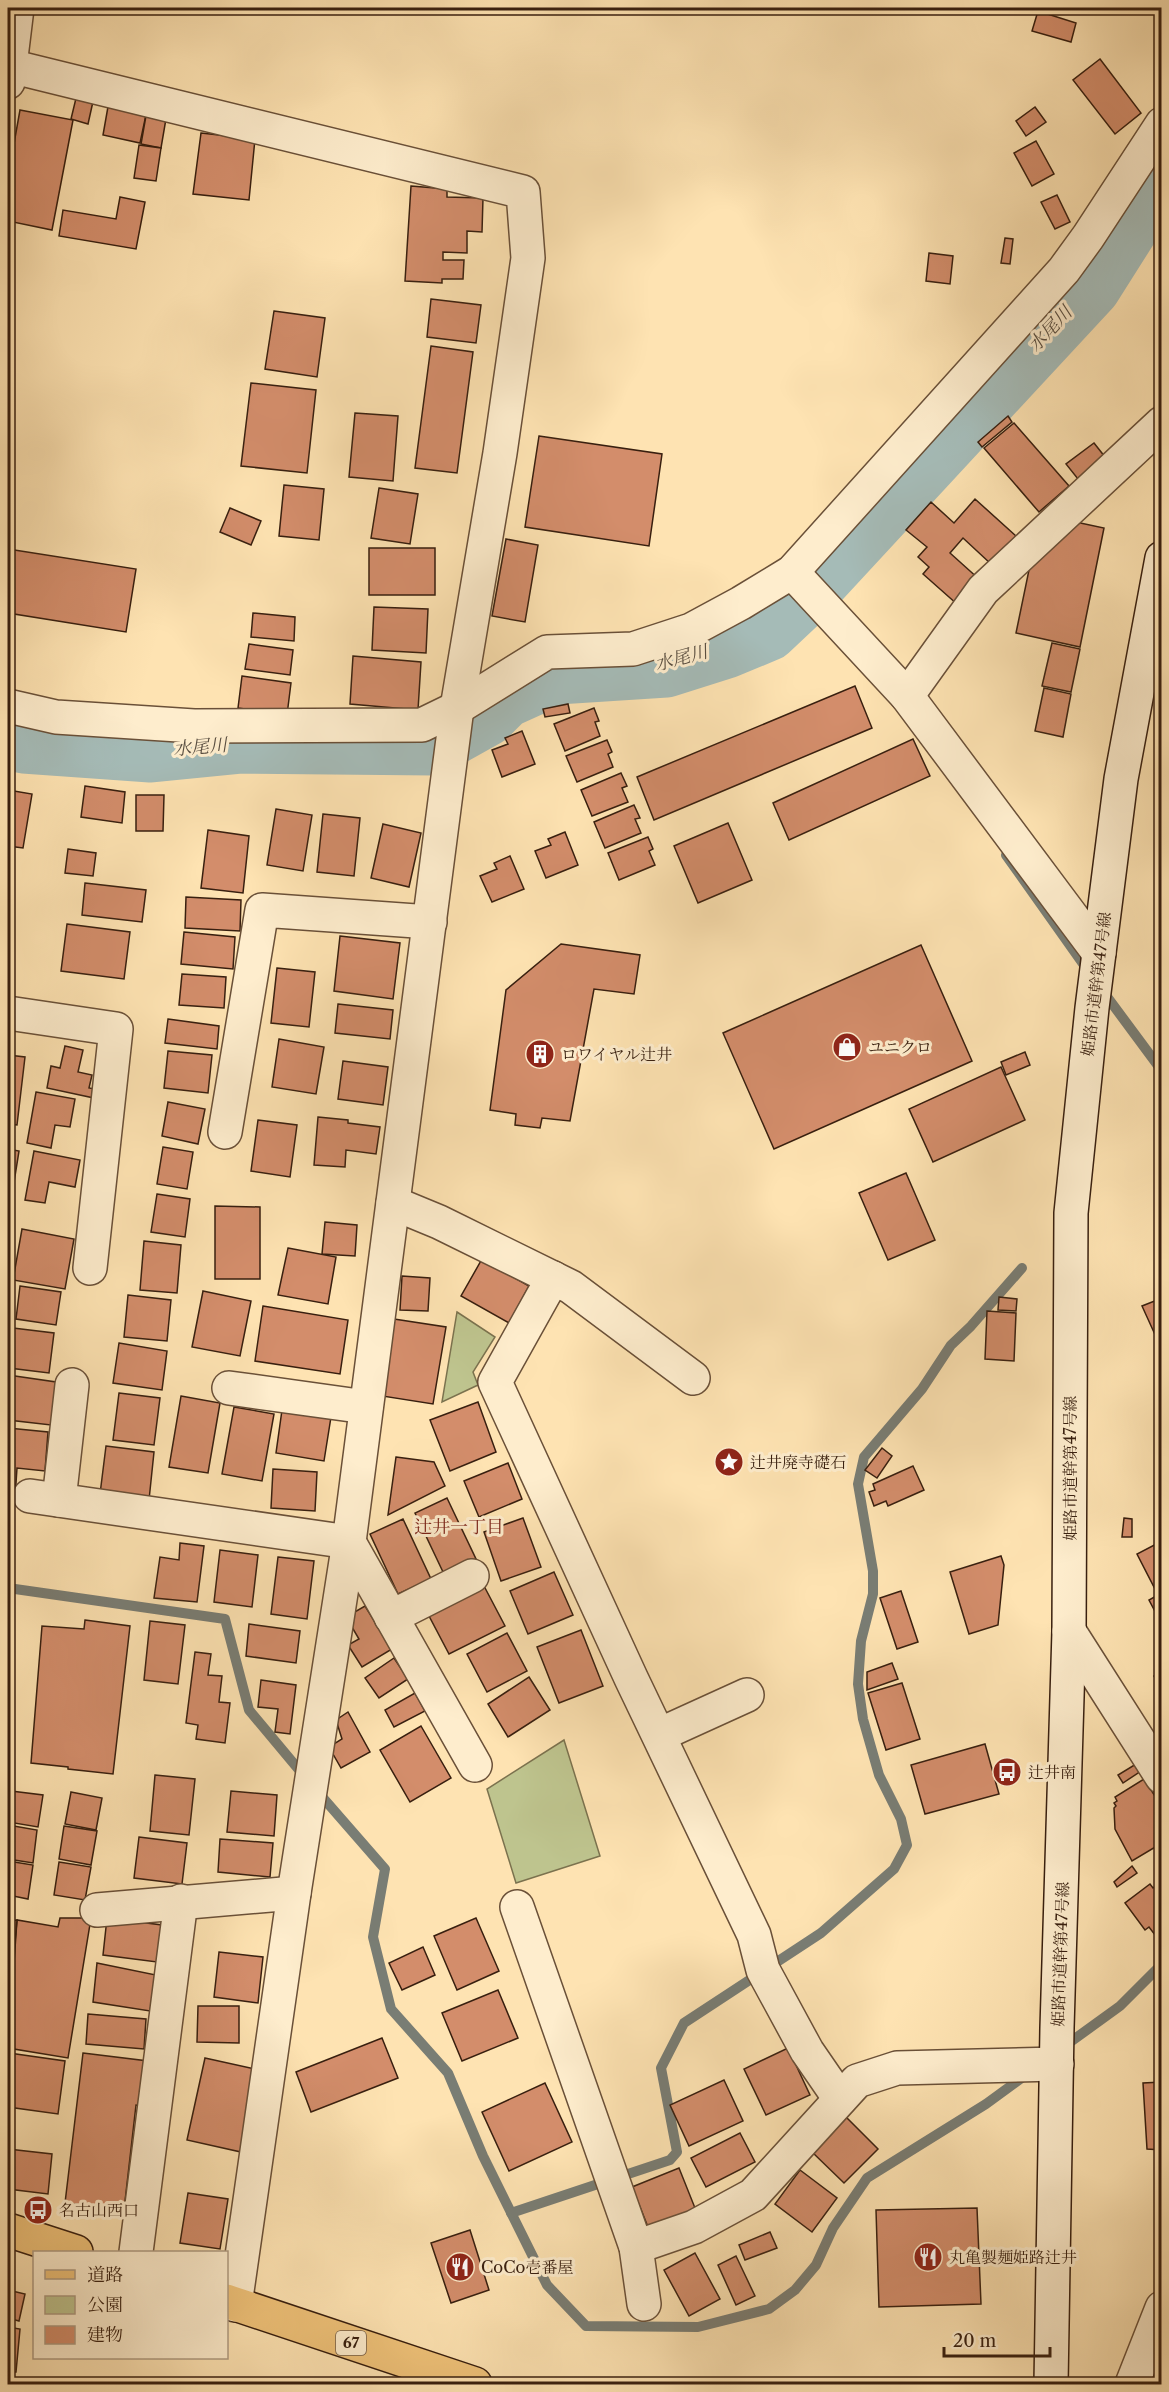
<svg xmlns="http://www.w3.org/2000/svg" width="1169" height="2392" viewBox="0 0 1169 2392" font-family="'Libre Caslon Text','Noto Serif JP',serif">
  <rect width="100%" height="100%" fill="#fee3b2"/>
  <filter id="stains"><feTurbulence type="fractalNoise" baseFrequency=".00333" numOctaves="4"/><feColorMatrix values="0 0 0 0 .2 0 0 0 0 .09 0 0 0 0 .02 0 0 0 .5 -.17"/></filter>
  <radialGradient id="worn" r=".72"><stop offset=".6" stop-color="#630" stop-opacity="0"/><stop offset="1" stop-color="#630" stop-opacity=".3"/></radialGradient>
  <g fill="#bec48e" stroke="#7b724e" stroke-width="1.5">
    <polygon points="457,1312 495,1337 473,1372 478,1385 442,1402"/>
    <polygon points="564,1740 600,1856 516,1883 487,1789"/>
  </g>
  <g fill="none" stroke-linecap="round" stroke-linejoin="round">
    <g stroke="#797d74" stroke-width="10">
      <polyline points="1006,855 1089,972"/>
      <polyline points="1102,990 1162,1071"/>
      <polyline points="8,1588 225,1619 249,1710 305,1777"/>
      <polyline points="317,1791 385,1869 373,1937 391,2009 448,2073 483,2156 547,2285 586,2326 698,2327 769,2309 795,2290 816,2265 833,2228 867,2178 986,2104 1027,2074"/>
      <polyline points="1062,2048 1120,2006 1162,1964"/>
      <polyline points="511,2213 670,2160 677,2152 661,2068 684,2023 821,1933 894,1869 907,1845 901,1819 879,1775 863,1719 858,1684 861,1641 873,1594 873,1571 858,1484 864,1457 922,1389 951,1345 971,1326 1022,1268"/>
    </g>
    <polyline stroke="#a5bbb7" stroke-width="63" points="8,738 24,742 151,751 242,742 434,744 486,715 504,697 557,673 666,666 726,647 767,630 801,598 1090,286 1162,172"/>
  </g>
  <g fill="#d38d6b" stroke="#381f0f" stroke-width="1.5">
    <polygon points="1038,11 1076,23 1071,42 1032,31"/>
    <polygon points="1100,59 1141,113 1115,134 1073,80"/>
    <polygon points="77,94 94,97 88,124 71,119"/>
    <polygon points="109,101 147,110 140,143 103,135"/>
    <polygon points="1035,107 1046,122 1026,136 1016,121"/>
    <polygon points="20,110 73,120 52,230 8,221 8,177"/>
    <polygon points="147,110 167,113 161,148 141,144"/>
    <polygon points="201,133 255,139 249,200 193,194"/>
    <polygon points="1036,141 1054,174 1032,186 1014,153"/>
    <polygon points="139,145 161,148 156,181 134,178"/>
    <polygon points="411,186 447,189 447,197 483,198 482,232 467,231 467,253 443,252 443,260 464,260 463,279 442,279 442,283 405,281"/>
    <polygon points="1057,195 1070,222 1055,229 1041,202"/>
    <polygon points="120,197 145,202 136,249 59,236 63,210 116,219"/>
    <polygon points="1005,238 1013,239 1010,264 1001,263"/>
    <polygon points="929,253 953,256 950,284 926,281"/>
    <polygon points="431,299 481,305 476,343 427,337"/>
    <polygon points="274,311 325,318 317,377 265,369"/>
    <polygon points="431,346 473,352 457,473 415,468"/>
    <polygon points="251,383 316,390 307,473 241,466"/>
    <polygon points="355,413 398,416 393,481 349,477"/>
    <polygon points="1008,416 1012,422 982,447 978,442"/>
    <polygon points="1014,423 1069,486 1039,512 984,448"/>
    <polygon points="539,436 662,454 649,546 525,527"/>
    <polygon points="1094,443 1105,457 1078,479 1066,464"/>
    <polygon points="284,485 324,489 319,540 279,536"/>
    <polygon points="379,488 418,494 410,544 371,538"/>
    <polygon points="975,499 1016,536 991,564 963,538 950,553 980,580 958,605 923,574 929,567 918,557 927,547 906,530 931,502 954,523"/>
    <polygon points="230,508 261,521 251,545 220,532"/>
    <polygon points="1071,521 1104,528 1080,647 1016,633 1030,565"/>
    <polygon points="506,539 538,545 525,622 492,616"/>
    <rect x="369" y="548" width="66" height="47"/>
    <polygon points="8,549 136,569 126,632 8,613"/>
    <polygon points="374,607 428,609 426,653 372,650"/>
    <polygon points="253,613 295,617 294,641 251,637"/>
    <polygon points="1052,643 1080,649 1071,692 1042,686"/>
    <polygon points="249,644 293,650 290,675 245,669"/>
    <polygon points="353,656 421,662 418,710 350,704"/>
    <polygon points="242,676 291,683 287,715 238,708"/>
    <polygon points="855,686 872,728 654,820 637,777"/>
    <polygon points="1044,688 1071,694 1063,737 1035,731"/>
    <polygon points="568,704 570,713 545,717 543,709"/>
    <polygon points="594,708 599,721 595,722 600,736 565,751 554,724"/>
    <polygon points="522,731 535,764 502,777 492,750 508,744 505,738"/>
    <polygon points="913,739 930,776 789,840 773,803"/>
    <polygon points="607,740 612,752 608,754 613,767 577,782 566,756"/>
    <polygon points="621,773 627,786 622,788 628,802 592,816 581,790"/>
    <polygon points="85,786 125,792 122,823 81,817"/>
    <polygon points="8,790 32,794 23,848 8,846"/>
    <polygon points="136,795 164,795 163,831 136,831"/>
    <polygon points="634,805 640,818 635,819 641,833 605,848 594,822"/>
    <polygon points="276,809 312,815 303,871 267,865"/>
    <polygon points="323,814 360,818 354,876 317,872"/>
    <polygon points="728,823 752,880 698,903 674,846"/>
    <polygon points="383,824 421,833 409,887 371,878"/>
    <polygon points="208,830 249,836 243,893 201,888"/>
    <polygon points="565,832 578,865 546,878 535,851 551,845 548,839"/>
    <polygon points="648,837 653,849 649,851 655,865 619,880 608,853"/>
    <polygon points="68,849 96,853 93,876 65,873"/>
    <polygon points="510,856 524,889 492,902 480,876 497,869 494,863"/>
    <polygon points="85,883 146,890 142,922 82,915"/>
    <polygon points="186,897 241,900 240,931 185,928"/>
    <polygon points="67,924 130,932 124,979 61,971"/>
    <polygon points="184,932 235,937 233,969 181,964"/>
    <polygon points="340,936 400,943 393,999 334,991"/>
    <polygon points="561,944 640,955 634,994 594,989 570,1121 542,1118 540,1128 515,1125 516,1114 490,1110 506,990"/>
    <polygon points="921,945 972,1061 774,1149 723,1033"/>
    <polygon points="277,968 315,972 309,1027 271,1023"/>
    <polygon points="182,974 226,977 224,1008 179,1005"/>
    <polygon points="338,1004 393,1010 390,1039 335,1033"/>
    <polygon points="168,1019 219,1026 217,1049 165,1043"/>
    <polygon points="279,1039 324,1047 316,1094 272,1087"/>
    <polygon points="65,1046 83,1050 78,1072 92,1075 89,1088 95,1089 94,1098 47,1088 51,1066 60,1068"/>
    <polygon points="168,1051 212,1055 208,1093 164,1088"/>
    <polygon points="1025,1052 1030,1065 1006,1075 1001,1062"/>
    <polygon points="8,1055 25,1057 17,1125 8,1124"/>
    <polygon points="343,1061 388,1067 383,1105 338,1099"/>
    <polygon points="1001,1067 1025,1120 933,1162 909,1109"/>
    <polygon points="36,1092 75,1099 70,1127 55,1125 51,1148 27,1143"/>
    <polygon points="168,1102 205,1109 198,1144 162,1136"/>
    <polygon points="318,1117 348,1120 348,1123 380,1127 376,1154 346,1150 345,1167 314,1165"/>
    <polygon points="258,1120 297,1125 290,1177 251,1171"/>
    <polygon points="163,1147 193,1152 187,1189 157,1184"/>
    <polygon points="8,1149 19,1151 11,1201 8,1201"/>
    <polygon points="34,1151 80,1160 75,1187 49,1182 45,1203 25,1200"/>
    <polygon points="906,1173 935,1240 888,1260 859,1193"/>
    <polygon points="157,1194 190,1199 185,1237 151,1232"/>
    <polygon points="215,1206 260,1207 260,1279 215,1279"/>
    <polygon points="325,1222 357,1225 355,1256 322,1254"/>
    <polygon points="22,1229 74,1239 65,1289 13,1280"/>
    <polygon points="144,1241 181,1245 177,1293 140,1290"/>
    <polygon points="288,1248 336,1257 328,1304 278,1295"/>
    <polygon points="482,1259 529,1286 509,1323 461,1296"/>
    <polygon points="402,1276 430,1278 428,1311 400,1310"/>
    <polygon points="20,1286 61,1292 56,1325 16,1319"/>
    <polygon points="203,1291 251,1301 240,1356 192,1347"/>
    <polygon points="128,1295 171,1300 167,1341 124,1337"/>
    <polygon points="999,1297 1017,1299 1016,1311 998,1310"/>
    <polygon points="1162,1298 1162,1350 1142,1306"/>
    <polygon points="263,1306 348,1320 340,1374 255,1361"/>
    <polygon points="987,1311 1016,1313 1014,1361 985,1359"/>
    <polygon points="394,1319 446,1327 433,1404 382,1396"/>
    <polygon points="13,1328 54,1333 49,1373 9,1368"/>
    <polygon points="119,1343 167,1351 162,1390 113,1383"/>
    <polygon points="8,1375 56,1382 51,1425 8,1420"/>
    <polygon points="119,1393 160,1398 154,1445 113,1440"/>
    <polygon points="181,1396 220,1403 208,1473 169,1467"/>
    <polygon points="478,1402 496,1452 450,1471 430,1420"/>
    <polygon points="234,1407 274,1414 262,1481 222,1474"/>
    <polygon points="282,1410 331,1417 324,1461 276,1453"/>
    <polygon points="8,1428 48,1432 45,1471 17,1468 15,1498 8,1498"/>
    <polygon points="106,1446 154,1452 149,1500 100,1494"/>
    <polygon points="882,1448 892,1456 877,1478 865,1470"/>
    <polygon points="396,1457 434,1462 445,1486 388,1515"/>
    <polygon points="508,1463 522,1499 479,1517 464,1481"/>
    <polygon points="913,1466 924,1490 888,1506 886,1501 874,1506 869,1492 875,1490 873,1484"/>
    <polygon points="273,1469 317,1472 315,1511 271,1508"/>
    <polygon points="447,1498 476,1559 444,1574 415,1513"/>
    <polygon points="523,1518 541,1567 501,1581 484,1532"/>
    <polygon points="1124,1518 1132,1519 1132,1537 1122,1537"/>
    <polygon points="403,1519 431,1579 398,1594 370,1534"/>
    <polygon points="1162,1541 1162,1615 1158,1617 1149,1600 1158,1595 1137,1554"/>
    <polygon points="180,1543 204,1546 197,1602 154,1598 160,1557 179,1560"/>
    <polygon points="220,1550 258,1555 252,1607 214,1602"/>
    <polygon points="1001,1556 1004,1565 998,1625 969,1634 950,1572"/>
    <polygon points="278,1557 314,1561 307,1619 271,1614"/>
    <polygon points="554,1572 573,1615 528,1634 510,1591"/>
    <polygon points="484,1586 505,1626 449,1654 428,1614"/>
    <polygon points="901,1591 918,1642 897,1649 880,1598"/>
    <polygon points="365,1606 392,1649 362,1667 348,1645 359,1639 346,1617"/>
    <polygon points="85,1620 130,1626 113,1774 68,1769 68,1767 31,1763 42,1626 84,1629"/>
    <polygon points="150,1621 185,1625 178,1684 144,1680"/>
    <polygon points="249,1624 300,1631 296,1663 246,1656"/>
    <polygon points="581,1630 603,1686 559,1703 537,1647"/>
    <polygon points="507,1633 527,1671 487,1692 467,1654"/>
    <polygon points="195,1652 211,1654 208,1675 222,1676 219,1702 230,1703 225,1743 196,1739 198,1725 186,1723"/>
    <polygon points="394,1658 408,1679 379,1698 365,1678"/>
    <polygon points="892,1663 898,1679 867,1690 867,1672"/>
    <polygon points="1162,1672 1162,1691 1154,1676"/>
    <polygon points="529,1677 550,1710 508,1737 488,1704"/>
    <polygon points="261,1680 296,1685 290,1734 275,1732 278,1709 258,1707"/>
    <polygon points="902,1683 920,1739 886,1750 868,1693"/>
    <polygon points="415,1693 425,1711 394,1727 385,1710"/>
    <polygon points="348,1712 370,1752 341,1768 329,1747 342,1739 336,1720"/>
    <polygon points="421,1726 451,1778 410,1802 380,1750"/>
    <polygon points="985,1744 999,1794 925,1814 911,1765"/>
    <polygon points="1136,1764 1141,1771 1123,1783 1118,1775"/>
    <polygon points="155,1775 195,1779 189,1835 150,1831"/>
    <polygon points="1144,1779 1162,1807 1162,1843 1132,1861 1115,1829 1114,1808 1116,1806 1114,1803 1117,1801 1115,1797"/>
    <polygon points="11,1791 43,1795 38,1827 8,1822"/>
    <polygon points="231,1791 277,1795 274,1836 227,1832"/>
    <polygon points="71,1792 102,1798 96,1830 65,1824"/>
    <polygon points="8,1825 37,1830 33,1863 8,1859"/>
    <polygon points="64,1826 97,1831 91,1865 59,1859"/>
    <polygon points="139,1837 187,1843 182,1884 134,1878"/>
    <polygon points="220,1839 273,1843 270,1877 218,1872"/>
    <polygon points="8,1861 33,1865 28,1899 8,1895"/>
    <polygon points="59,1862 91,1867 85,1900 54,1895"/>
    <polygon points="1132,1866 1137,1873 1117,1887 1114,1882"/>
    <polygon points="1162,1881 1162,1944 1149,1927 1145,1930 1125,1903 1150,1884 1153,1888"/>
    <polygon points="60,1918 91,1918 68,2058 8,2048 17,1920 58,1927"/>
    <polygon points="107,1918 162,1925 157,1962 103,1955"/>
    <polygon points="476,1918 499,1971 457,1990 434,1936"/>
    <polygon points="17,1920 14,1953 8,1954 8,1921"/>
    <polygon points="423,1947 435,1975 402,1990 389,1963"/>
    <polygon points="219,1952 263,1957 258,2003 214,1997"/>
    <polygon points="97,1963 156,1975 150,2011 93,2002"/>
    <polygon points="498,1990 518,2038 462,2061 442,2013"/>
    <polygon points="198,2006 239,2006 239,2043 197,2042"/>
    <polygon points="88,2014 146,2019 144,2049 86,2044"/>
    <polygon points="382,2038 398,2078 311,2112 296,2072"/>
    <polygon points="788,2048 810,2095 766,2115 744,2069"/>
    <polygon points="9,2053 65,2061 58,2114 8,2107"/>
    <polygon points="83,2053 148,2061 143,2106 136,2105 124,2210 65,2203"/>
    <polygon points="205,2058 259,2070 241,2152 187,2140"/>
    <polygon points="724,2080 743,2121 689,2146 670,2105"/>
    <polygon points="1162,2082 1162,2150 1147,2149 1143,2083"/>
    <polygon points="545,2083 572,2142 509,2171 482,2112"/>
    <polygon points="844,2115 878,2149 844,2183 810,2150"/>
    <polygon points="740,2133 755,2162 706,2187 691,2158"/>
    <polygon points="8,2149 52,2154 48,2194 8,2189"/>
    <polygon points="679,2168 697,2213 650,2232 632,2187"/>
    <polygon points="800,2170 837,2198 812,2232 775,2204"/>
    <polygon points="188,2193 228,2199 220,2249 180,2243"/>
    <polygon points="977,2208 981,2304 879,2307 876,2210"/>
    <polygon points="470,2230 489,2290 451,2303 431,2243"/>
    <polygon points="770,2232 777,2248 745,2260 739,2245"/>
    <polygon points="695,2253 720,2299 689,2316 664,2270"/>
    <polygon points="736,2256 755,2296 736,2305 718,2265"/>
    <polygon points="8,2290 25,2294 19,2321 8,2318"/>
    <polygon points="8,2327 20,2329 16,2372 8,2372"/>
    <polygon points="1162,2352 1162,2384 1159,2384 1152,2379"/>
    <polygon points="838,2380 877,2384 837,2384"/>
  </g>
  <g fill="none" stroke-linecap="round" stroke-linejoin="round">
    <g stroke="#6a5038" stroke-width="36">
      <g id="street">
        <polyline points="10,66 523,192 528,258 500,453 457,708 349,1542 294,1893 235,2305"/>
        <polyline points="8,82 17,8"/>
        <polyline points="792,572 907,696 1099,953"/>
        <polyline points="907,696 983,590 1162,423"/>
        <polyline points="8,706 56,717 194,726 422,725 457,708 547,652 633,649 691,630 741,603 792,572 1064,270 1088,237 1162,124"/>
        <polyline points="8,1013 116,1029 90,1268"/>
        <polyline points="225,1132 262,910 430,922"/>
        <polyline points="393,1203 439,1222 571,1287 693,1378"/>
        <polyline points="553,1278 495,1382 631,1678 754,1935 763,1970 807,2051 840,2099"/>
        <polyline points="229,1388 366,1407"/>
        <polyline points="30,1496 349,1542 475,1765"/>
        <polyline points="59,1500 72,1385"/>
        <polyline points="391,1617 472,1576"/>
        <polyline points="1069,1631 1162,1777"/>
        <polyline points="659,1735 747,1695"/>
        <polyline points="517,1907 636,2247 644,2304"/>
        <polyline points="97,1910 294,1893"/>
        <polyline points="636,2247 694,2227 753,2195 857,2081 897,2068 1057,2064"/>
        <polyline points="136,2252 181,1901"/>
        <polyline points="1132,2384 1162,2308"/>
      </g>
    </g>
    <g stroke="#381f0f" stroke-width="36">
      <polyline id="secondary" points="1051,2384 1057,2028 1069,1631 1071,1213 1092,1008 1121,779 1162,558"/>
    </g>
    <g stroke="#381f0f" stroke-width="36">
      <g id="primary">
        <polyline points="8,2230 76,2252"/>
        <polyline points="226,2301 475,2384"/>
      </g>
    </g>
    <use href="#street" stroke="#feedcd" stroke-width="33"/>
    <use href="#secondary" stroke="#feedcd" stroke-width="33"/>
    <use href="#primary" stroke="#efc279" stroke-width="33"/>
  </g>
  <defs>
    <g id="shop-disc" transform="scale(1.5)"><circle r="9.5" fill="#8f2418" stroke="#feedcd"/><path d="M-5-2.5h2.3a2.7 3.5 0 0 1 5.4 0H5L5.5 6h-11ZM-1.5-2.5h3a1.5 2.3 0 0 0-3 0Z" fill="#fff"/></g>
    <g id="building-disc" transform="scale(1.5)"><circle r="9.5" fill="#8f2418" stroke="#feedcd"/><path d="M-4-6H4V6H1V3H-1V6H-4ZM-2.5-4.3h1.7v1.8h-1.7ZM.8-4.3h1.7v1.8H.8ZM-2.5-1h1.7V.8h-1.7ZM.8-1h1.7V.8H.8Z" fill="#fff"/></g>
    <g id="sight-disc" transform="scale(1.5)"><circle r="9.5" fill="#8f2418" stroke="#feedcd"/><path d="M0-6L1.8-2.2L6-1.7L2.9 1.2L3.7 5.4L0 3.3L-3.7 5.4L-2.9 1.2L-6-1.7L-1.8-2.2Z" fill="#fff"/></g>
    <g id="bus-disc" transform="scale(1.5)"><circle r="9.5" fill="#8f2418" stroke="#feedcd"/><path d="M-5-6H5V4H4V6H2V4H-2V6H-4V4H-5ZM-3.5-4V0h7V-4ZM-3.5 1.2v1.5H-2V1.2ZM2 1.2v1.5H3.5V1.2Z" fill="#fff"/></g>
    <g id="restaurant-disc" transform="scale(1.5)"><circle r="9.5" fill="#8f2418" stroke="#feedcd"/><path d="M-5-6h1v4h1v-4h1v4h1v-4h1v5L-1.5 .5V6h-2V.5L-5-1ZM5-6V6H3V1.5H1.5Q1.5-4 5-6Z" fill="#fff"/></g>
  </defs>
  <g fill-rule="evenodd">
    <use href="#shop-disc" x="847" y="1047"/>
    <use href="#building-disc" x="540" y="1054"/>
    <use href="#sight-disc" x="729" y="1462"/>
    <use href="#bus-disc" x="1007" y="1772"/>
    <use href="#bus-disc" x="38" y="2210"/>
    <use href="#restaurant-disc" x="928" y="2257"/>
    <use href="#restaurant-disc" x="460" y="2267"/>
  </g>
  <g text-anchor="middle" stroke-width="6" stroke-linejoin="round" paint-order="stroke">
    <rect fill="#feedcd" stroke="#735d48" stroke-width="1.5" x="336" y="2331" width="30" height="24" rx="4.5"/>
    <g font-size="15" font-weight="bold" fill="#381f0f">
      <text x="351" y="2348">67</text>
    </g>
    <g font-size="16" fill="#381f0f" stroke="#feedcd">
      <text transform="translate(1096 984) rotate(-83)" y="6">姫路市道幹第47号線</text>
      <text transform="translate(1070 1468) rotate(-90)" y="6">姫路市道幹第47号線</text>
      <text transform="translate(1060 1954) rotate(-88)" y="6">姫路市道幹第47号線</text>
    </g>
    <g font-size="16" fill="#381f0f" stroke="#feedcd" text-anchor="start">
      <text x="868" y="1053">ユニクロ</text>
      <text x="561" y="1060">ロワイヤル辻井</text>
      <text x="750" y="1468">辻井廃寺礎石</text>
      <text x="1028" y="1778">辻井南</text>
      <text x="59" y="2216">名古山西口</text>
      <text x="949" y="2263">丸亀製麺姫路辻井</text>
      <text x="481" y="2273">CoCo壱番屋</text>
    </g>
    <g font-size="18" font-style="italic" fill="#594e41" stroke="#feedcd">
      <text transform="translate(1050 329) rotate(-47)" y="6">水尾川</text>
      <text transform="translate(681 658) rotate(-15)" y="6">水尾川</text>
      <text transform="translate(200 747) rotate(-5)" y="6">水尾川</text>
    </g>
    <g font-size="18" fill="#7a1f14" stroke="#feedcd">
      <text x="459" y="1533">辻井一丁目</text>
    </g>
  </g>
  <rect width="1169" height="2392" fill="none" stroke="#fee3b2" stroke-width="30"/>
  <rect x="9" y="9" width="1151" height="2374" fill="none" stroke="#381f0f" stroke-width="3"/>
  <rect x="15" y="15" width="1139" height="2362" fill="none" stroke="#381f0f" stroke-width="1.5"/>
  <rect x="33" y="2251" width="195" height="108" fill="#feedcd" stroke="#af9b81" stroke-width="1.5"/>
  <rect x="45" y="2270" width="30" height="9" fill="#efc279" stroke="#af9b81" stroke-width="1.5"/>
  <text x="87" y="2281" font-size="18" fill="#381f0f">道路</text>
  <rect x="45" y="2296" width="30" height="18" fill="#bec48e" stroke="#af9b81" stroke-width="1.5"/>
  <text x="87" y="2311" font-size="18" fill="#381f0f">公園</text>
  <rect x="45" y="2326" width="30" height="18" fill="#d38d6b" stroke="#af9b81" stroke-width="1.5"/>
  <text x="87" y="2341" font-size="18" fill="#381f0f">建物</text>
  <path d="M944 2347v9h106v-9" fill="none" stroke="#381f0f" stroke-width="3"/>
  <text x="953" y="2347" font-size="18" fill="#381f0f" stroke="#feedcd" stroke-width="4.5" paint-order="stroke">20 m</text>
  <rect width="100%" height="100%" filter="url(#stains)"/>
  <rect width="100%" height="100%" fill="url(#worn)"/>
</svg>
